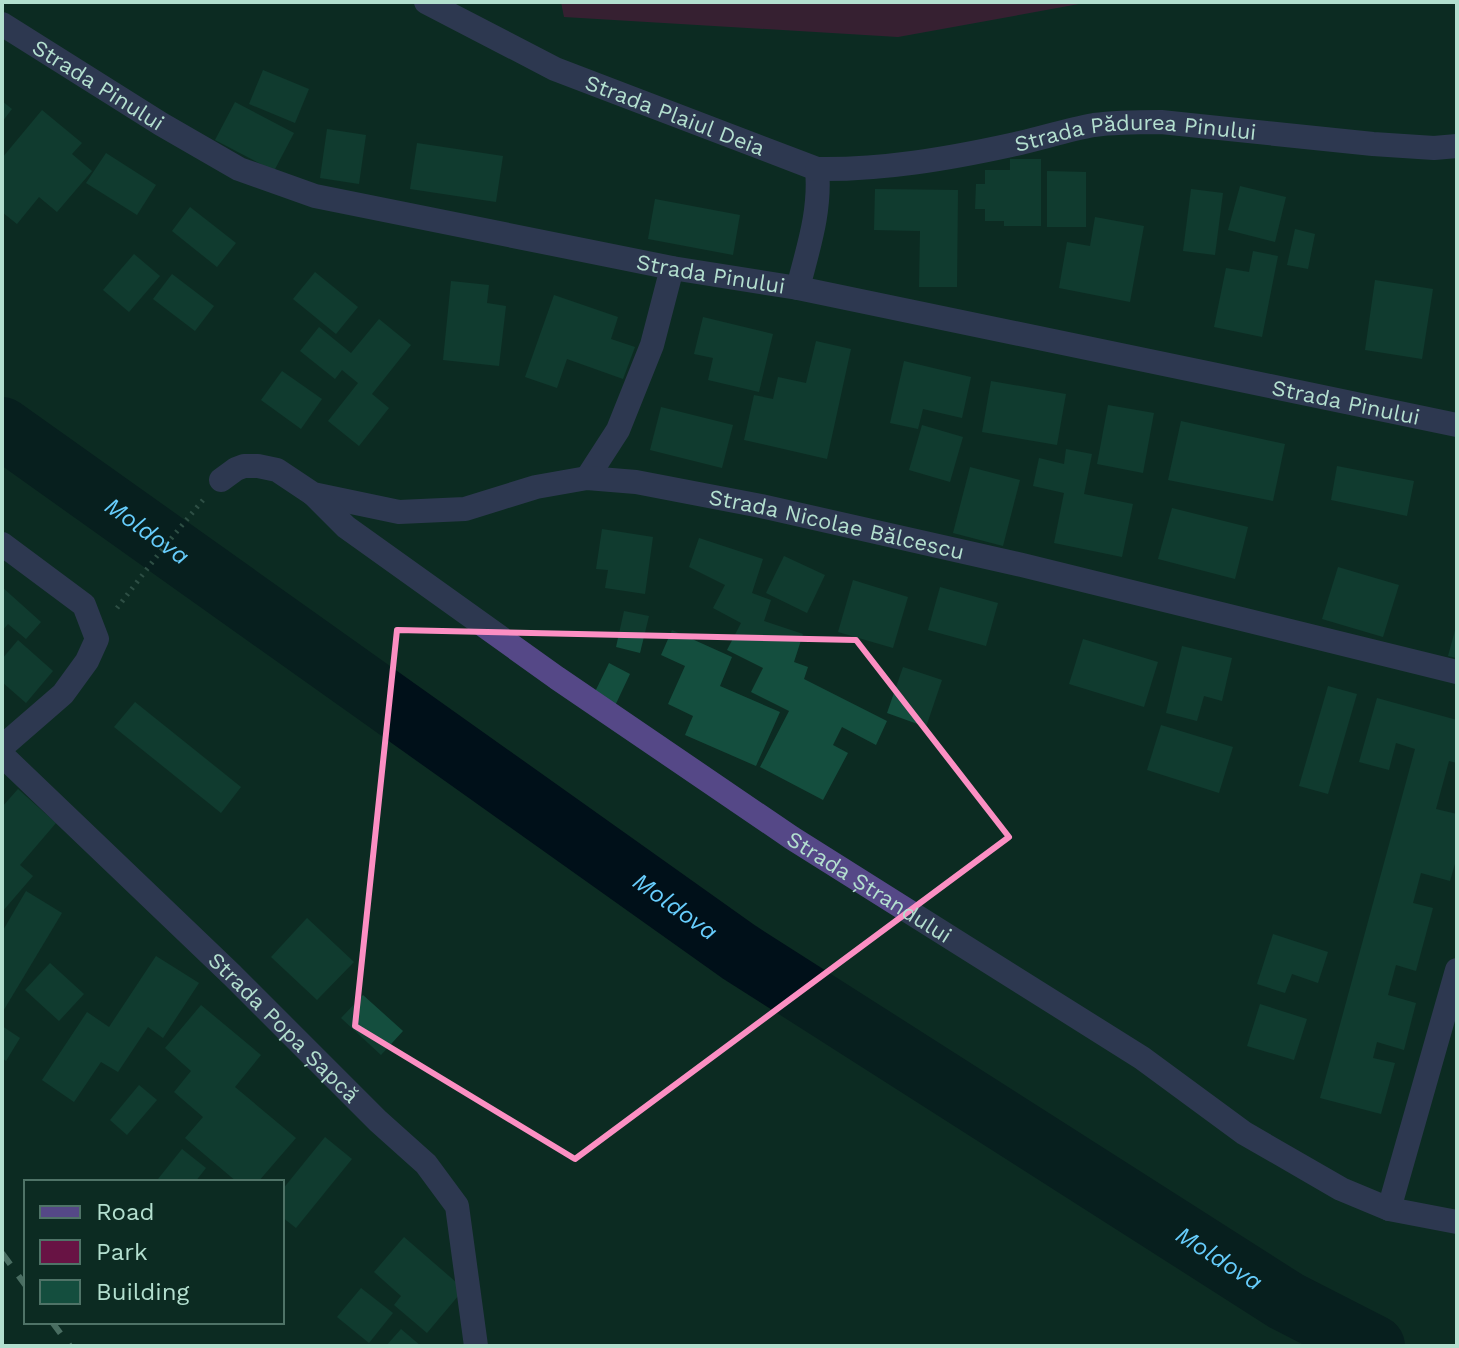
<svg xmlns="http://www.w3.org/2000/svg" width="1459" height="1348" viewBox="0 0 1459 1348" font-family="'Work Sans',sans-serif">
  <rect width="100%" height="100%" fill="#0c2b22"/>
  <polygon fill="#681344" points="561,2 1090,2 898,37 564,17"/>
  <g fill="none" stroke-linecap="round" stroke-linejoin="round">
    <path stroke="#001019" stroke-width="62" id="s1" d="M2 428 739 952 1286 1301 1374 1346"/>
  </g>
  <g fill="#144e3e">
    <polygon points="263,70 309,89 295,123 249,104"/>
    <polygon points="2,101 12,109 2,122"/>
    <polygon points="235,102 294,133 274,171 215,140"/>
    <polygon points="42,110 82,143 72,154 92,171 57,212 39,197 17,224 2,212 2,158"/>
    <polygon points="327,129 366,135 359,184 320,178"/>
    <polygon points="417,143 503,156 496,202 410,189"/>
    <polygon points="106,153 156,185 137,215 86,183"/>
    <polygon points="1010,159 1041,159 1041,226 1004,226 1004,221 985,221 985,209 975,209 976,184 985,184 985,170 1010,170"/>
    <polygon points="1047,171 1086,172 1086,227 1047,227"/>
    <polygon points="1240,186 1286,197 1275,242 1228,230"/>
    <polygon points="875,189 958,190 957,287 919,287 920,231 874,230"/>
    <polygon points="1191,189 1223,193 1215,255 1183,251"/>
    <polygon points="655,199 740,215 733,255 648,239"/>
    <polygon points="190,207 236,243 217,267 172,231"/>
    <polygon points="1095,217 1144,226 1130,302 1059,288 1067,242 1090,246"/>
    <polygon points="1295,229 1315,234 1308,269 1287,265"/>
    <polygon points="1253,251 1278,256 1262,337 1214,327 1226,268 1249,272"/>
    <polygon points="134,254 160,276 129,312 103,290"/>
    <polygon points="315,272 358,307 336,334 293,299"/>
    <polygon points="172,274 214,306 195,331 153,299"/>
    <polygon points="1375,280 1433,289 1422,359 1365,350"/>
    <polygon points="451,281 489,285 487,303 506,306 499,366 443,360"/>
    <polygon points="554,295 618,317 611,339 635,347 623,379 567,359 557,388 525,377"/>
    <polygon points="703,317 773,334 759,392 708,380 713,358 694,354"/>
    <polygon points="379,319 411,345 372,394 389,408 359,446 328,421 358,383 342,370 335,379 300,351 319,327 351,353"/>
    <polygon points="816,341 851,349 827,459 744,440 754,395 773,399 778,377 806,383"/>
    <polygon points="904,361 971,377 962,418 923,409 918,429 890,423"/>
    <polygon points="282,371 322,399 301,429 261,400"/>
    <polygon points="991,381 1066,394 1057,445 982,432"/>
    <polygon points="1108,405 1154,413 1143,473 1097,464"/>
    <polygon points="661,407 733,425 722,468 650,450"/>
    <polygon points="1181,421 1285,444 1273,501 1168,480"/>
    <polygon points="922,425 963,437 950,482 909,470"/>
    <polygon points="1066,449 1092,454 1084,494 1133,504 1122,557 1054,543 1064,493 1033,486 1039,458 1064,464"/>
    <polygon points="1337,466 1414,481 1407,516 1331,500"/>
    <polygon points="970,467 1020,480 1003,546 953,533"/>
    <polygon points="1172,508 1248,527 1235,579 1158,559"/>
    <polygon points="602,529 653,537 645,594 605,588 608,570 596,569"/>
    <polygon points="699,538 763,559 752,593 771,600 764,621 803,634 794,662 808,667 804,679 887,721 876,745 842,727 833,745 848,753 823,800 760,767 789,711 751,692 763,668 727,650 741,623 713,608 725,585 689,567"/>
    <polygon points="784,556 825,575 807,613 766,593"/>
    <polygon points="1338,567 1399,585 1383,637 1322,619"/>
    <polygon points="853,580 908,597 893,648 838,632"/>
    <polygon points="2,587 41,622 26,639 8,624 2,631"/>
    <polygon points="940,587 998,603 986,646 928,630"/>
    <polygon points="624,611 649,616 640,653 616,647"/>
    <polygon points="1456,627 1457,627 1457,658 1448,656"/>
    <polygon points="672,630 732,657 720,686 780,712 756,766 685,735 693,716 668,704 685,666 661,655"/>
    <polygon points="1083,639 1158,662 1144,707 1069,684"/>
    <polygon points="18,640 53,671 26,703 2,682 2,659"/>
    <polygon points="1182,646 1232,658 1222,701 1204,696 1197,721 1166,713"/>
    <polygon points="609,663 630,674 613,710 591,700"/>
    <polygon points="903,667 942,680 926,727 887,713"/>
    <polygon points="1328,686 1357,694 1328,794 1299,786"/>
    <polygon points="1377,698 1457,720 1457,763 1449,761 1436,809 1457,814 1457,857 1450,881 1421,873 1413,903 1433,908 1416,971 1396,965 1388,995 1416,1003 1404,1050 1377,1042 1373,1058 1395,1063 1381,1114 1320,1098 1415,749 1396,743 1389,770 1359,762"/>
    <polygon points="135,702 241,787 221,813 114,727"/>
    <polygon points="1161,725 1233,747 1219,793 1147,770"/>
    <polygon points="18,789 56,823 20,865 33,876 2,912 2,807"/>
    <polygon points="26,891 62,913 2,1013 2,932"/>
    <polygon points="307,918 354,962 317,1000 271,957"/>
    <polygon points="1273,934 1328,952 1318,983 1292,974 1285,993 1257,984"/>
    <polygon points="156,956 199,983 163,1038 148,1027 118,1072 101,1062 74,1102 42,1080 87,1012 109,1027"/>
    <polygon points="50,963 84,994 59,1021 25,990"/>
    <polygon points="363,995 403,1031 381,1055 341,1018"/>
    <polygon points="1260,1004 1307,1019 1294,1060 1247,1046"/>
    <polygon points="201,1005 261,1055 235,1087 296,1138 258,1182 237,1182 185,1138 203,1117 174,1092 191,1071 165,1048"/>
    <polygon points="2,1026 20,1038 6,1061 2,1058"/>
    <polygon points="139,1085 157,1100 127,1135 110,1120"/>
    <polygon points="325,1137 352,1159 296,1228 282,1217 282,1190"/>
    <polygon points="182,1149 206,1168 195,1182 162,1182 158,1179"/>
    <polygon points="404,1237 464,1289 427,1333 394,1305 401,1296 374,1272"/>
    <polygon points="361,1288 393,1313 369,1343 337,1317"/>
    <polygon points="401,1329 421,1346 386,1346"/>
  </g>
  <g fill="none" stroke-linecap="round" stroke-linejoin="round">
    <polyline stroke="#55796d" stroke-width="5" stroke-dasharray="2 6" stroke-linecap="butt" points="117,608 164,547 203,500"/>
    <g stroke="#554887" stroke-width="24">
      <path id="s2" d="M426 2 555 69 817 169C821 211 808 248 798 288"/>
      <path id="s3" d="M2 24 161 124 239 169 315 196 672 268 798 288 1457 425"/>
      <path id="s4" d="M817 169C882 170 947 159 1011 145 1039 139 1066 130 1094 125 1116 122 1139 122 1161 122L1373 144 1434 148 1457 146"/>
      <polyline points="587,478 618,430 652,345 672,268"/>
      <path id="s5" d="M221 480 236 469 244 466H258L277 470 313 494 399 512 465 509 536 487 587 478 636 482 761 506 1022 565 1457 672"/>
      <path id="s6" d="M313 494 346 527 557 678 792 838 1142 1058 1244 1133 1341 1189 1389 1209 1457 1222"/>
      <polyline points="2,544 84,605 97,639 87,661 63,694 2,747"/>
      <path id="s7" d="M2 755 232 975 378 1121 426 1164 457 1206 476 1346"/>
      <polyline points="1389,1209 1457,970"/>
    </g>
    <g stroke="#93bcae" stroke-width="6" stroke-dasharray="14 14" stroke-linecap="butt">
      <polyline points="2,1253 26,1286"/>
      <polyline points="52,1322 70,1346"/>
    </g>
  </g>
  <path d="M0 0H1459V1348H0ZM397 630 856 640 1009 837 575 1159 355 1026Z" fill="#0c2b22" fill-opacity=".55" fill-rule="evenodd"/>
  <path fill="none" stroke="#fc8fc3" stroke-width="6" stroke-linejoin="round" d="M397 630 856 640 1009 837 575 1159 355 1026Z"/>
  <g text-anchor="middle" stroke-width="8" stroke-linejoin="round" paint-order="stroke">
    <g font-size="22" fill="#b3dfcf" stroke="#0c2b22">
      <text dy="8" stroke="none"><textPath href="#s3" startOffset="114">Strada Pinului</textPath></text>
      <text dy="8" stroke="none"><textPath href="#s2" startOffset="274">Strada Plaiul Deia</textPath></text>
      <text dy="8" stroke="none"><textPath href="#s4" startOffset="322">Strada Pădurea Pinului</textPath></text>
      <text dy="8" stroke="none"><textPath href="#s3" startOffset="762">Strada Pinului</textPath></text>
      <text dy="8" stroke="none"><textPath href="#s3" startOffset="1410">Strada Pinului</textPath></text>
      <text dy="8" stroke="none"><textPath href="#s5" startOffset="638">Strada Nicolae Bălcescu</textPath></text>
      <text dy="8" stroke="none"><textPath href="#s6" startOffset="682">Strada Ștrandului</textPath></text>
      <text dy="8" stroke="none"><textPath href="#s7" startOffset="392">Strada Popa Șapcă</textPath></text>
    </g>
    <g font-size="24" font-style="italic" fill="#67cdfc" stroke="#0c2b22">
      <text dy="8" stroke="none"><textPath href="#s1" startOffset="178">Moldova</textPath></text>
      <text dy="8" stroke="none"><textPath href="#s1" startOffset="826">Moldova</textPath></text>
      <text dy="8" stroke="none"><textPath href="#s1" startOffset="1474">Moldova</textPath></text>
    </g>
  </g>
  <rect width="1459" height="1348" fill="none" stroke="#b3dfcf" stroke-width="8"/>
  <rect x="24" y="1180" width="260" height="144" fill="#0c2b22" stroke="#4f7367" stroke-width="2"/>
  <rect x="40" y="1206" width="40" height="12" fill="#554887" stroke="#4f7367" stroke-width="2"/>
  <text x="96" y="1220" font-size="24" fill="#b3dfcf">Road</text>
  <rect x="40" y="1240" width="40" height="24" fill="#681344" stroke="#4f7367" stroke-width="2"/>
  <text x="96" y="1260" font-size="24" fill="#b3dfcf">Park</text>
  <rect x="40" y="1280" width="40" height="24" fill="#144e3e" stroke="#4f7367" stroke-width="2"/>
  <text x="96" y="1300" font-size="24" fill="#b3dfcf">Building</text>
</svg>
